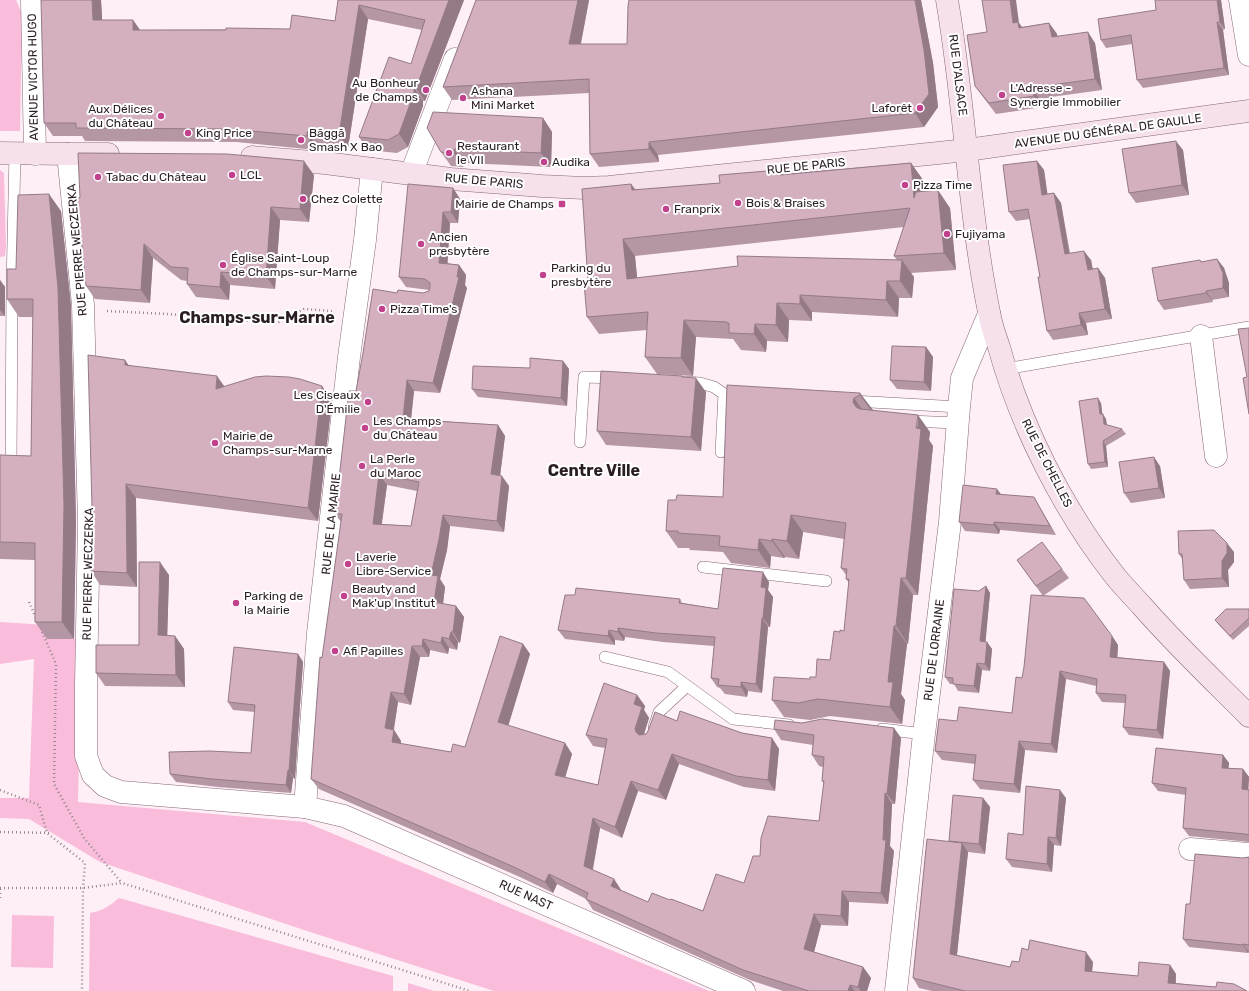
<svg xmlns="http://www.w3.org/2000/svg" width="1249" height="991" viewBox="0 0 1249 991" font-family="Rubik,sans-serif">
  <rect width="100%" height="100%" fill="#feeff6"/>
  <g fill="#fabcdb">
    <polygon points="0,0 16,0 22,14 20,131 0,131"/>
    <polygon points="0,170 4,173 6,247 5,256 0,257"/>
    <polygon points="0,622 47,625 47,639 79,639 81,660 78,802 305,822 709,991 494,991 304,930 100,862 29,819 0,818 0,798 29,798 34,659 0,664"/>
    <path d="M119 898 393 976V991H89L90 913C102 911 110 906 119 898Z"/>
    <polygon points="12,915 54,916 53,968 11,967"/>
    <polygon points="408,983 434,991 408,991"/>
  </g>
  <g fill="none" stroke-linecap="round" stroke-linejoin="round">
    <g stroke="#866676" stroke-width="12">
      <g id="lane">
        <polyline points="1005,369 1249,327"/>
        <polyline points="685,382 700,383 714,387 724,394 740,395"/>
        <polyline points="853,401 959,407"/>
        <polyline points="909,421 957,423"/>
        <polyline points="580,442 584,377 615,378"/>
        <polyline points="721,452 724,394"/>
        <polyline points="11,465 12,287 15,153"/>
        <polyline points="703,567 826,581"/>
        <polyline points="605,657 668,672 733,719 789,725"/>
        <polyline points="654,727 659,712 687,686"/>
        <polyline points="882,729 924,734"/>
      </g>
    </g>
    <g stroke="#866676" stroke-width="23">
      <g id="street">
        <polyline points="32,0 35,154"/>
        <polyline points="1240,0 1249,55"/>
        <polyline points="68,154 83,305 89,522 86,685 86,756 93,775 105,786 121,792 305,807 344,816 744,991"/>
        <polyline points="411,174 455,59"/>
        <polyline points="1201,336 1216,456"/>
        <polyline points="305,807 318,633 349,357 365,240 372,169"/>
        <polyline points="1190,849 1249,854"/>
        <polyline points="896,991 924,734 950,522 959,407 962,378 989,314"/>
      </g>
    </g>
    <g stroke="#866676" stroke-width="23">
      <g id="secondary">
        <path d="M947 0C965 104 968 209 989 312 991 324 995 336 999 347 1021 427 1064 511 1115 576 1124 587 1133 596 1142 606 1176 645 1213 680 1249 716"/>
        <polyline points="0,153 68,154 108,154"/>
        <polyline points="252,157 325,163 451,179 542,186 584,188 609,187 967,150 1249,111"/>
      </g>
    </g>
    <g stroke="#95878e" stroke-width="2.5" stroke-dasharray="1 3" stroke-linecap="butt">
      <polyline points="107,311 168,314 277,323 304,309 332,311"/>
      <polyline points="29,602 36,618"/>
      <polyline points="42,632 56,664 54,784 84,838 121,882"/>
      <polyline points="0,790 39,805 47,833 85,863 83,888 82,991"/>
      <polyline points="0,832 52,833"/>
      <polyline points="0,888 83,888 122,883 470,991"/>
      <polyline points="0,898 0,888"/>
    </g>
    <use href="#lane" stroke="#fff" stroke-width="11"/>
    <use href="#street" stroke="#fff" stroke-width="22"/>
    <use href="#secondary" stroke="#f6e0eb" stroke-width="22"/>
  </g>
  <g fill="#b596a5" fill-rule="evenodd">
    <polygon points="101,0 102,20 133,20 140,30 290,29 335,21 338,0 464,0 425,101 423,101 423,106 408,147 397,153 368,150 359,137 411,64 422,30 368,19 348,148 316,145 316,150 237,142 85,141 82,136 53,136 44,123"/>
    <polygon points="476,0 589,0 581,44 627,44 629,0 921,0 933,63 938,107 924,127 658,155 659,162 599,167 590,154 589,93 452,100 443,87"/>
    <polygon points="1221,0 1225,29 1223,30 1229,75 1143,88 1137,80 1132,44 1106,48 1101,40 1156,10"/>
    <polygon points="1019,23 1022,27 1049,23 1057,34 1057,37 1095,43 1102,90 1051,97 1052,99 1041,101 1042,107 996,114 983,97 975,86"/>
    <polygon points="543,118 552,132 551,167 464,163 463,167 451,166 441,152"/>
    <polygon points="1183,150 1189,195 1136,203 1129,193"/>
    <polygon points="1037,161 1044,170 1047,194 1054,193 1061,203 1070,253 1091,260 1093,269 1098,268 1105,278 1112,319 1086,323 1088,335 1053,340 1047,331 1040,277 1030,219 1016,221 1009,212"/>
    <path d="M911 163 923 180 924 192 950 208 956 270 911 273 914 277 912 298H899L898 317 812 312V321L789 320 788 342 767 341 766 352 741 350 733 339 696 337 693 376 657 374 645 357 647 330 599 334 587 317 588 282 631 184 636 190 720 183 782 174ZM904 227 894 256 897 260 637 278 635 256Z"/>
    <polygon points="314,175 309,222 280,220 275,289 230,285 229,300 196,297 187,284 187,281 181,280 153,258 150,303 95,299 86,286 77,198"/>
    <path d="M453 188 460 199 458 223H450L447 263 459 265 466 275 465 285 467 288 440 393 414 391 411 419 498 425 505 436 500 475 509 486 504 532 450 526 447 550 440 579 445 587 443 604 456 606 464 617 460 643 458 642 457 650 449 648 448 654 430 650 429 657H420L411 705 398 702 394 730 401 741V744L451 752 465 747 523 644 530 654 508 726 565 743 572 754 565 777 598 785 605 748 593 746 586 735 637 695 645 706 644 710 649 718 644 734 677 721 742 733 772 738 779 749 775 791 744 787 679 764 666 800 638 791 622 838 600 828 593 870 614 879 621 890V891L648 902 670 900 703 911 744 883 760 856 819 821 824 784 822 781 823 767 819 766 812 755 813 745 781 740 774 729 802 723 894 728 901 738 895 804H892L890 846 894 851 888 904 849 902 848 926 821 925 814 952 863 967 871 978 867 991H783L750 980 593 910 586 899 557 884 553 893 522 878 319 789 311 779 322 658 341 522 335 514 356 391 397 293H423L429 291V290L406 287 399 277ZM387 485 417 491 411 526 382 524Z"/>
    <polygon points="61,211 71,306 76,522 74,639 47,639 35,622 35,560 0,559 0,455 31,456 33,317 19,317 7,299"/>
    <polygon points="1217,259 1224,268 1229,283 1229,297 1212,300 1213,302 1164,310 1158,301 1200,260 1201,262"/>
    <polygon points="0,280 5,287 5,316 0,316"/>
    <polygon points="926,347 933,357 931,391 897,389 890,380"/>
    <polygon points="563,361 569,369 567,406 478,397 472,389 530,368"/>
    <polygon points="129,365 224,386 332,400 318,521 136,498 137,587 100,585 91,571"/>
    <polygon points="683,377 706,392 701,451 606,445 597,431"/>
    <polygon points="860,393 872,410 930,432 929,440 933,446 918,595 913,595 908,644 907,644 901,694 905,700 902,724 830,716 810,720 784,717 772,700 810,679 816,677 830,660 840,632 844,631 849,583 846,579 846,575 841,568 844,539 803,532 799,559 785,557 784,558 771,556 770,568 731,563 723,552 690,550 689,548 678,548 666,531 676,500 723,497"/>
    <polygon points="1101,403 1102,414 1106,419 1107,425 1122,429 1126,434 1106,446 1108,467 1091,469 1088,464"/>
    <polygon points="1160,466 1165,498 1131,503 1124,493"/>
    <polygon points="1001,495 1034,497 1039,506 1056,535 1000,530 999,534 965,531 959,522"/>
    <polygon points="1178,531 1234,552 1234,562 1228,570 1229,587 1190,589 1184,580 1183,560 1179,554"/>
    <polygon points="1017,560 1062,569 1069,578 1043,596 1112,636 1118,645 1117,657 1164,662 1170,671 1163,739 1129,735 1123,727 1125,703 1102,702 1096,693 1096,686 1066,679 1057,753 1025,750 1020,793 980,789 973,780 975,764 942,760 935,751 957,721 1012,713 1022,678 1043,596"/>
    <polygon points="169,575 167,635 175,636 184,649 185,687 105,686 96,673 139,645"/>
    <polygon points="769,582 768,590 773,597 770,627 768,627 762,693 748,691 747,697 725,694 720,688 717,687 711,678 714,646 663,642 625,637 624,641 615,640 615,645 565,639 558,630 575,595 680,599 682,603 718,609"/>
    <polygon points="986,586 990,593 985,642 987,642 992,649 990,671 982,670 979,693 958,691 954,684 950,684 945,677 979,591"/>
    <polygon points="1249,609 1249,626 1233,640 1219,625 1215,620"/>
    <polygon points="298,654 303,662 295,779 293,778 291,793 218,787 176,782 170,774 251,753 255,712 233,710 228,702"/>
    <polygon points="1223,755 1229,763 1228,768 1243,769 1249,777 1248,789 1249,790 1249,842 1189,836 1183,828 1186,795 1158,791 1152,783"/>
    <polygon points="983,798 990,807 985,854 968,852 957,955 1010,967 1019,962 1093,962 1092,972 1138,976 1170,965 1176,974 1176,983 1247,991 932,991 919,988 913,978 949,841"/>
    <polygon points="1066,798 1061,846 1054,845 1052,872 1012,867 1006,859 1023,835"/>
    <polygon points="1248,857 1249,857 1249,952 1248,953 1189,947 1183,939 1190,904 1243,858"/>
  </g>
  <g fill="#947a86">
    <polygon points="92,0 101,0 103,33 93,20"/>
    <polygon points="449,0 464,0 425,101 416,88"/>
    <polygon points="578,0 589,0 578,57 569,44"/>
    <polygon points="915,0 921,0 933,63 938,107 924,127 915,113"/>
    <polygon points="1010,0 1016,0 1019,23 1026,33 1013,23"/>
    <polygon points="1217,0 1221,0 1225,29 1220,22"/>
    <polygon points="359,5 368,19 348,148 339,135"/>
    <polygon points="133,20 142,33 133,30"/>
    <polygon points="1217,22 1223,30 1229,75 1224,68"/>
    <polygon points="1049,23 1057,34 1059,48 1052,37"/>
    <polygon points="1088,32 1095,43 1102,90 1095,79"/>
    <polygon points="1044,86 1051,97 1052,99 1044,89"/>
    <polygon points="414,88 423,101 423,106 408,147 399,134"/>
    <polygon points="1033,90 1041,101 1042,107 1034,96"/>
    <polygon points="543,118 552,132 551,167 541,153"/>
    <polygon points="307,132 316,145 316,150 307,136"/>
    <polygon points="1176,141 1183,150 1189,195 1182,185"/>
    <polygon points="649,142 658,155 659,162 649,149"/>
    <polygon points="454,149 464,163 463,167 454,153"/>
    <polygon points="304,161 314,175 309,222 300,209"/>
    <polygon points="1037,161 1044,170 1049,204 1042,195"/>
    <polygon points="911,163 923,180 926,215 914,198"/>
    <polygon points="631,184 643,201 632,190"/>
    <polygon points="453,188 460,199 458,223 451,212"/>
    <polygon points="938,190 950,208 956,270 944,253"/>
    <polygon points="1054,193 1061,203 1071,264 1065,254"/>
    <polygon points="49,194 61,211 71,306 76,522 74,639 62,622"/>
    <polygon points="271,207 280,220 275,289 266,276"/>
    <polygon points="443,212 450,223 447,273 439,263"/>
    <polygon points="623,239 635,256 639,297 627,279"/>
    <polygon points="144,244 153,258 150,303 141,290"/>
    <polygon points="1084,251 1091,260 1094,279 1088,270"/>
    <polygon points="1217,259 1224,268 1229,283 1229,297 1223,288"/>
    <polygon points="902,260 914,277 912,298 900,281"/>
    <polygon points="459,265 466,275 465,285 467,288 440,393 433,383 457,277"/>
    <polygon points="1098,268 1105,278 1112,319 1105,309"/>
    <polygon points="221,272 230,285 229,300 220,287"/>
    <polygon points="0,280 5,287 5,316 0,310"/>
    <polygon points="887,281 899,298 898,317 886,300"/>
    <polygon points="1206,291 1212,300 1213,302 1206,293"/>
    <polygon points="800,295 812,312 812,321 800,304"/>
    <polygon points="777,303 789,320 788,342 776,325"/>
    <polygon points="1079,313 1086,323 1088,335 1081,325"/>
    <polygon points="684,320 696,337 693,376 681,358"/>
    <polygon points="755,324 767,341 766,352 754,334"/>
    <polygon points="926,347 933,357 931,391 924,382"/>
    <polygon points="125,360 134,373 125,365"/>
    <polygon points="563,361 569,369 567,406 561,398"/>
    <polygon points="217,376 227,390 216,389"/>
    <polygon points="696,378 706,392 701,451 691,437"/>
    <polygon points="407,380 414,391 410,429 403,419"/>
    <polygon points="322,386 332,400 318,521 308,508"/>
    <polygon points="860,393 873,410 872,412 860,395"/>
    <polygon points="854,398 866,415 856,407 853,402"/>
    <polygon points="1098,398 1101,403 1103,419 1100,414"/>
    <polygon points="1103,414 1106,419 1107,429 1104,424"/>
    <polygon points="918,415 930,432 929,440 933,446 918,595 906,578"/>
    <polygon points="498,425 505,436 499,485 491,474"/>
    <polygon points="1103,441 1106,446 1108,467 1105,462"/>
    <polygon points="1154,457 1160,466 1165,498 1159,488"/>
    <polygon points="379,474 387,485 380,534 373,524"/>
    <polygon points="502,476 509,486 504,532 497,521"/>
    <polygon points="126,484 136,498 137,587 127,573"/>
    <polygon points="997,489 1003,497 996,494"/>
    <polygon points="1034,497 1039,506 1056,535 1050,526"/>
    <polygon points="443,515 450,526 447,550 440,579 445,587 442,612 434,602 431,575"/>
    <polygon points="791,515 803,532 799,559 787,541"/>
    <polygon points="994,522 1000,530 999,534 994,525"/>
    <polygon points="759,539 771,556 770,568 758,550"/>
    <polygon points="772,539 785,557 784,558 772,541"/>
    <polygon points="1227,543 1234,552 1234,562 1228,570 1229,587 1222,578 1222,561"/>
    <polygon points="160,562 169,575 167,647 158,635"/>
    <polygon points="763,572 769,582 768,590 773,597 770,627 763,618 761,587"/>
    <polygon points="901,578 913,595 908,644 896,626"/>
    <polygon points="986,586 990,593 985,648 980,641"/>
    <polygon points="456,606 464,617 460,643 453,632"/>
    <polygon points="762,618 768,627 762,693 756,684"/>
    <polygon points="894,626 907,644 901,694 905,700 902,724 890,707 888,682"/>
    <polygon points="618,628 625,637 624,641 618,632"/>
    <polygon points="609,630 615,640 615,645 608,636"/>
    <polygon points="451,632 458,642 457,650 449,639"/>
    <polygon points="175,636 184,649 185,687 176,675"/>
    <polygon points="1112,636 1118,645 1117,666 1110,657"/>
    <polygon points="442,637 449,648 448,654 441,643"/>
    <polygon points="423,639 430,650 429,657 422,646"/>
    <polygon points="987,642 992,649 990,671 985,664"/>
    <polygon points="523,644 530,654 506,733 498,722"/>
    <polygon points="412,646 420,657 411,705 404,694"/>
    <polygon points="298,654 303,662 295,779 289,771"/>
    <polygon points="1164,662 1170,671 1163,739 1157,730"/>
    <polygon points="977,663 982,670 979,693 974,686"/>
    <polygon points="1060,671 1066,679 1057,753 1051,744"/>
    <polygon points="741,682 748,691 747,697 741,687"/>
    <polygon points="391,692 398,702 392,738 385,728"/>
    <polygon points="637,695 645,706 644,710 649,718 642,740 636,732 635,729 634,704"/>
    <polygon points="894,728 901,738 895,804 887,794"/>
    <polygon points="394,730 401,741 399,753 392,742"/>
    <polygon points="772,738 779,749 775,791 768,780"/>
    <polygon points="1019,741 1025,750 1020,793 1014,784"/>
    <polygon points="565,743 572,754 563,785 555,775"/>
    <polygon points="672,754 679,764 666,800 658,790"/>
    <polygon points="1223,755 1229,763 1228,776 1222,768"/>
    <polygon points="1243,769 1249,777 1248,797 1242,789"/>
    <polygon points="288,770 293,778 291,793 286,785"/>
    <polygon points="631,781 638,791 622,838 615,827"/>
    <polygon points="1060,790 1066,798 1061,846 1056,838"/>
    <polygon points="885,793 892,804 890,846 894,851 888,904 881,893"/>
    <polygon points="983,798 990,807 985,854 979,844"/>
    <polygon points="593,818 600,828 591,877 584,866"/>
    <polygon points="1048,837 1054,845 1052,872 1047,864"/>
    <polygon points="962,843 968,852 956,963 950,954"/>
    <polygon points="549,874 557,884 553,893 545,882"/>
    <polygon points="614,879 621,890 618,897 611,886"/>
    <polygon points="842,891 849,902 848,926 841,916"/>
    <polygon points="814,914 821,925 812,960 804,949"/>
    <polygon points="1243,944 1249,952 1248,953 1243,945"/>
    <polygon points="1086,952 1093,962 1091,980 1085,971"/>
    <polygon points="1170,965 1176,974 1175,991 1168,983"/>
    <polygon points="863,967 871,978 867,991 861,991 858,987"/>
    <polygon points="850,985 855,991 848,991"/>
  </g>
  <g fill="#d3afc0" stroke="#947a86" fill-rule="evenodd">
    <polygon points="41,0 92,0 93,20 133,20 133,30 226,30 226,28 290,29 292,15 335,21 338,0 449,0 416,88 414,88 414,93 399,134 388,140 359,137 389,57 411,64 425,20 359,5 339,135 307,132 307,136 228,129 76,128 76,123 44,123"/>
    <polygon points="476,0 578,0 569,44 627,44 628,6 629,0 915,0 924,50 929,94 915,113 649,142 649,149 590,154 589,79 443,87"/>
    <polygon points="982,0 1010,0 1013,23 1018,22 1019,28 1049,23 1052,37 1088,32 1095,79 1044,86 1044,89 1033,90 1034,96 989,103 975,86 967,35 987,32"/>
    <polygon points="1155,0 1217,0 1220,22 1217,22 1224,68 1137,80 1131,35 1101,40 1098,19 1156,10"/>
    <polygon points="433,112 543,118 541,153 454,149 454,153 441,152 427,128"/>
    <polygon points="1176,141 1182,185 1129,193 1122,149"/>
    <polygon points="78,153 227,154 304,161 300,209 271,207 266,276 221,272 220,287 187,284 188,268 171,267 144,244 141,290 86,286 77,198 80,198"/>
    <polygon points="1037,161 1042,195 1054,193 1065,254 1084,251 1088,270 1098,268 1105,309 1079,313 1081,325 1047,331 1038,277 1040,277 1028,209 1009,212 1003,165"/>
    <polygon points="911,163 914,198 916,192 938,190 944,253 894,256 910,208 623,239 627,279 738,266 737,256 902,260 900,281 887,281 886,300 800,295 800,304 777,303 776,325 755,324 754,334 729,333 729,323 727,323 727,322 684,320 681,358 645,357 648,312 587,317 584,283 588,282 582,189 631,184 632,190 720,183 719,175 779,170 780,175"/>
    <path d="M408 184 453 188 451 212H443L439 263 459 265 457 277H459L433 383 407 380 403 419 498 425 491 474 502 476 497 521 443 515 439 539 431 575 438 576 434 602 456 606 453 632H451L449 639 442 637 441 643 423 639 422 646H412L404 694 391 692 385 728 394 730 392 742 451 752 453 744 465 747 500 636 523 644 498 722 565 743 555 775 598 785 607 739 586 735 604 683 637 695 634 704 642 707 635 729 636 732 639 735 646 734 648 731 655 712 677 721 680 711 742 733 772 738 768 780 736 776 672 754 658 790 631 781 615 827 593 818 584 866 614 879 611 886 648 902 652 893 670 900 671 899 703 911 716 874 744 883 753 856H760L761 838 768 816 819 821 824 781H822L824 757 812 755 814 735 774 729 775 720 802 723 822 719 894 728 887 794 885 793 883 840H886L881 893 842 891 841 916 814 914 804 949 863 967 858 987 850 985 848 991H809L743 970 586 899 588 893 549 874 545 882 514 867 311 779 320 657 322 658 342 514H335L349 391H356L363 353 373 289 397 293 398 290 423 293 429 291 430 287V283L425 279 399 277ZM379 474 419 482 411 526 373 524Z"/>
    <polygon points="49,194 58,288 64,505 62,622 35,622 35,543 0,542 0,455 31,456 33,299 7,299 7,269 16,269 18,195"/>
    <polygon points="1217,259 1223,273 1223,288 1206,291 1206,293 1158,301 1152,268 1200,260 1201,262"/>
    <polygon points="1249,328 1249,414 1243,378 1247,377 1238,329"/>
    <polygon points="892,346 926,347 924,382 890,380"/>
    <polygon points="88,355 125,360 125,365 217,376 216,389 255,377 266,376 289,377 300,379 322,386 308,508 126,484 127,573 91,571 92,508"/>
    <polygon points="530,358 563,361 561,398 472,389 473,366 530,368"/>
    <polygon points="601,371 682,376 682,377 696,378 691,437 597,431"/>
    <polygon points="727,385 860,393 860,395 854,398 853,402 856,407 860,409 918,415 916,428 921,429 911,533 906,578 901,578 896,626 894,626 888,682 893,682 890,707 818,699 798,703 772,700 774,677 810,679 810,677 816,677 817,659 830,660 834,631 840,632 840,630 844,631 849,579 846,579 847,569 841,568 846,523 791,515 787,541 772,539 772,541 759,539 758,550 719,546 720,536 678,533 678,531 666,531 668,500 676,500 677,495 723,497"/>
    <polygon points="1098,398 1100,414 1103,414 1104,424 1122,429 1103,441 1105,462 1088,464 1079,401"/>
    <polygon points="1154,457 1159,488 1124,493 1119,462"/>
    <polygon points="963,485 997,489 996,494 1034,497 1050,526 994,522 994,525 959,522"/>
    <polygon points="1214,530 1227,543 1227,553 1222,561 1222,578 1184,580 1182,554 1179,554 1178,531"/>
    <polygon points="1042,542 1062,569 1036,586 1017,560"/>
    <polygon points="139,562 160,562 158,635 175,636 176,675 96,673 96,645 139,645"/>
    <polygon points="723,568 763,572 761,587 766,588 763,618 762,618 756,684 741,682 741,687 718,685 719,679 711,678 715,637 656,633 618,628 618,632 609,630 608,636 558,630 565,595 575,595 576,588 680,599 679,603 718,609"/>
    <polygon points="986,586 980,641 987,642 985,664 977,663 974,686 953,684 953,678 945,677 954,589 979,591"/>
    <polygon points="1031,595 1084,598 1112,636 1110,657 1164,662 1157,730 1123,727 1126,695 1096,693 1097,679 1060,671 1051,744 1019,741 1014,784 973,780 976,755 935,751 939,719 957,721 959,707 1012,713 1016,677 1022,678 1024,667"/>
    <polygon points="1226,609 1249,609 1249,618 1230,636 1215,620"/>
    <polygon points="234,647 298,654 289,771 288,770 286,785 212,779 170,774 169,752 210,751 251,753 255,705 228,702"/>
    <polygon points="1156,748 1223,755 1222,768 1243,769 1242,789 1249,790 1249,835 1245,834 1183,828 1186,788 1152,783"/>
    <polygon points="1026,786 1060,790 1056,838 1048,837 1047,864 1006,859 1008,833 1023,835"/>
    <polygon points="953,795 983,798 979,844 949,841"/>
    <polygon points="927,839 962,843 950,954 1010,967 1012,961 1019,962 1022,948 1028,950 1030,940 1086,952 1085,971 1138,976 1139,962 1170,965 1168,983 1216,987 1217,982 1234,984 1247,991 965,991 913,978"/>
    <polygon points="1195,854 1243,858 1249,857 1249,945 1243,944 1243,945 1183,939 1186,904 1190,904"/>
  </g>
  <g fill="#c1418d" stroke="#fff" stroke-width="1.5">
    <circle cx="426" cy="90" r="4"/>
    <circle cx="1002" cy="95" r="4"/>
    <circle cx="463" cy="98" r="4"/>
    <circle cx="920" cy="108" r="4"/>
    <circle cx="161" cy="116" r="4"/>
    <circle cx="188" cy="133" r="4"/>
    <circle cx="301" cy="140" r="4"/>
    <circle cx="449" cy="153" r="4"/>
    <circle cx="544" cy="162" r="4"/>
    <circle cx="232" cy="175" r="4"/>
    <circle cx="98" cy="177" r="4"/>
    <circle cx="905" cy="185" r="4"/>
    <circle cx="303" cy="199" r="4"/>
    <circle cx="738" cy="203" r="4"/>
    <rect x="558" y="200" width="8" height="8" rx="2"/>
    <circle cx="666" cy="209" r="4"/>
    <circle cx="947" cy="234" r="4"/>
    <circle cx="421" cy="244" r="4"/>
    <circle cx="223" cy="265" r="4"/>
    <circle cx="543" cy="275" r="4"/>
    <circle cx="382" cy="309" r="4"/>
    <circle cx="368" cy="402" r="4"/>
    <circle cx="365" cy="428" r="4"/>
    <circle cx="215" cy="443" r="4"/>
    <circle cx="362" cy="466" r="4"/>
    <circle cx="348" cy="564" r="4"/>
    <circle cx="344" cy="596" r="4"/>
    <circle cx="236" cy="603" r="4"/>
    <circle cx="335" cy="651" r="4"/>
  </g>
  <g text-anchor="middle" stroke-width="4" stroke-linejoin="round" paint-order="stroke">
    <g font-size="12" fill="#2a1d24" stroke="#fff">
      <text transform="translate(958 75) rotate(83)" y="4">RUE D'ALSACE</text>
      <text transform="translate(33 77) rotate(-91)" y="4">AVENUE VICTOR HUGO</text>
      <text transform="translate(1108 131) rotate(-8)" y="4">AVENUE DU GÉNÉRAL DE GAULLE</text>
      <text transform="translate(806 166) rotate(-6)" y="4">RUE DE PARIS</text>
      <text transform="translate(484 181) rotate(5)" y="4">RUE DE PARIS</text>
      <text transform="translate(77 250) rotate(-95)" y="4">RUE PIERRE WECZERKA</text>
      <text transform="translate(1047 463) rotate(63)" y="4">RUE DE CHELLES</text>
      <text transform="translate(331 524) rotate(-84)" y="4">RUE DE LA MAIRIE</text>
      <text transform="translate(88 574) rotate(-89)" y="4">RUE PIERRE WECZERKA</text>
      <text transform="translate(934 650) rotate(-83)" y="4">RUE DE LORRAINE</text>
      <text transform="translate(526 895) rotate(24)" y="4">RUE NAST</text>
    </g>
    <g font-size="12" fill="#2a1d24" stroke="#fff" text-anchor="start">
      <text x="418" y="87" text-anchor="end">Au Bonheur<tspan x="418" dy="14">de Champs</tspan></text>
      <text x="1010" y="92">L'Adresse -<tspan x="1010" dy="14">Synergie Immobilier</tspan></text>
      <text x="471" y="95">Ashana<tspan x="471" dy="14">Mini Market</tspan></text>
      <text x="912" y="112" text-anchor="end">Laforêt</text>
      <text x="153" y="113" text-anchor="end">Aux Délices<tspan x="153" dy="14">du Château</tspan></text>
      <text x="196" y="137">King Price</text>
      <text x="309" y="137">Bāggā<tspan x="309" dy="14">Smash X Bao</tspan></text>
      <text x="457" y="150">Restaurant<tspan x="457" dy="14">le VII</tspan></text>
      <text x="552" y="166">Audika</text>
      <text x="240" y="179">LCL</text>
      <text x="106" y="181">Tabac du Château</text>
      <text x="913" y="189">Pizza Time</text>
      <text x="311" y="203">Chez Colette</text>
      <text x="746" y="207">Bois &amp; Braises</text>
      <text x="554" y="208" text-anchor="end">Mairie de Champs</text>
      <text x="674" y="213">Franprix</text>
      <text x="955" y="238">Fujiyama</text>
      <text x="429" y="241">Ancien<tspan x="429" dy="14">presbytère</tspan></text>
      <text x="231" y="262">Église Saint-Loup<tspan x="231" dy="14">de Champs-sur-Marne</tspan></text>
      <text x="551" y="272">Parking du<tspan x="551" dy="14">presbytère</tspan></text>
      <text x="390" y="313">Pizza Time's</text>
      <text x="360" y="399" text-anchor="end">Les Ciseaux<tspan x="360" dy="14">D'Émilie</tspan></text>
      <text x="373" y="425">Les Champs<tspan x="373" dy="14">du Château</tspan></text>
      <text x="223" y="440">Mairie de<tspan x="223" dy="14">Champs-sur-Marne</tspan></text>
      <text x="370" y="463">La Perle<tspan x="370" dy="14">du Maroc</tspan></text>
      <text x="356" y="561">Laverie<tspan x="356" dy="14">Libre-Service</tspan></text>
      <text x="352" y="593">Beauty and<tspan x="352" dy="14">Mak'up Institut</tspan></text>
      <text x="244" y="600">Parking de<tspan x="244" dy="14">la Mairie</tspan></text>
      <text x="343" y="655">Afi Papilles</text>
    </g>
    <g font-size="16" font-weight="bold" fill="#2a1d24" stroke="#fff">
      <text x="257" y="323">Champs-sur-Marne</text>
      <text x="594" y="476">Centre Ville</text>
    </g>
  </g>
</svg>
